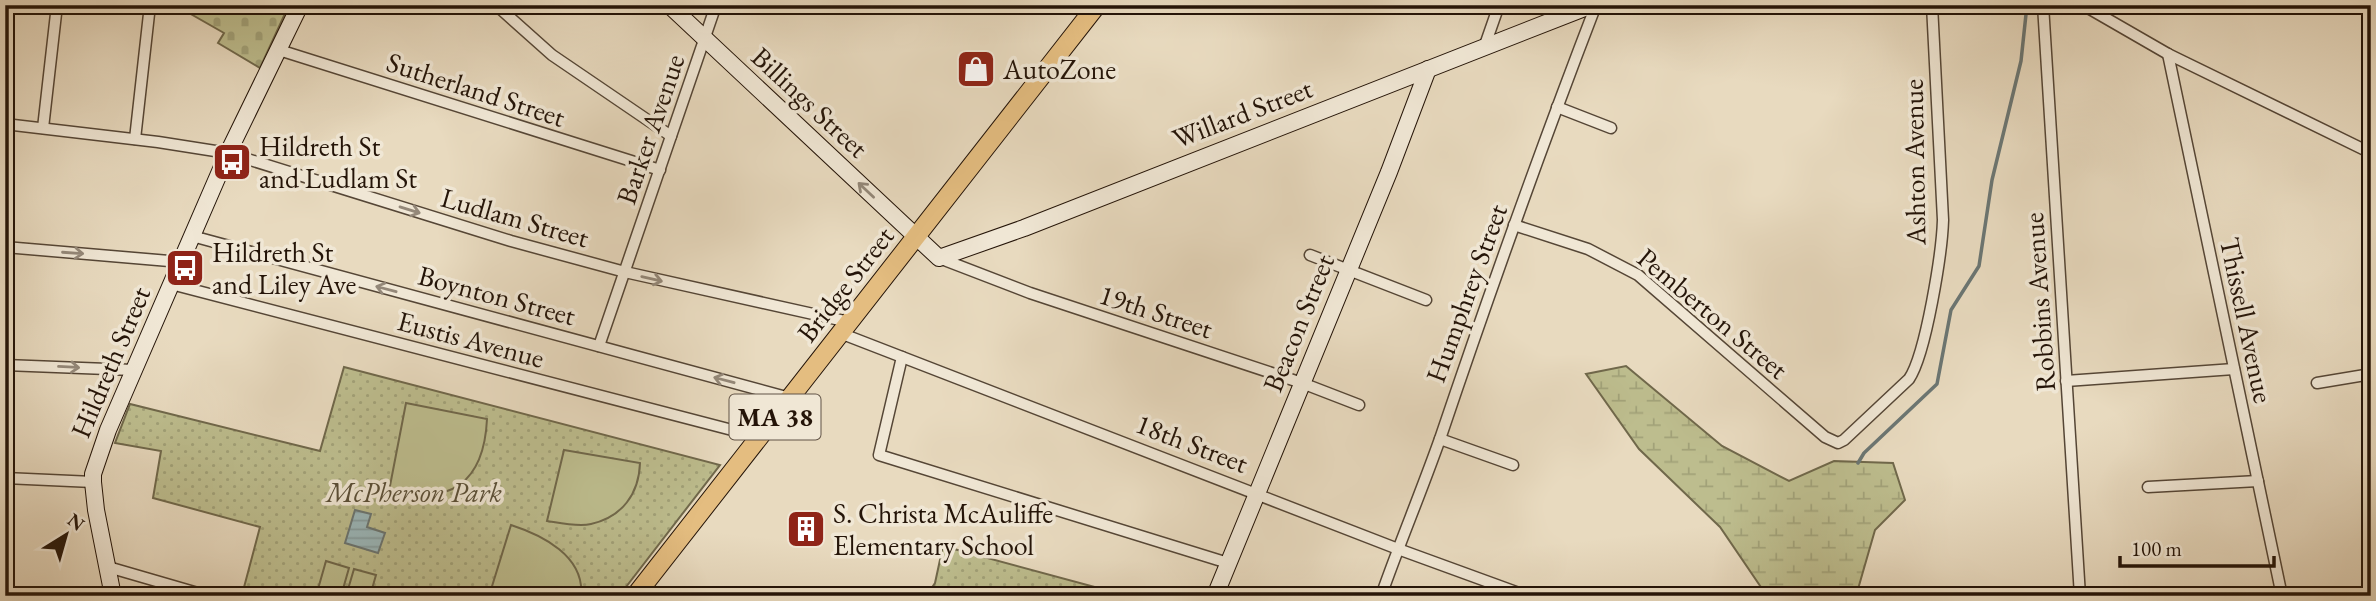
<svg xmlns="http://www.w3.org/2000/svg" width="2376" height="601" viewBox="0 0 2376 601" font-family="'EB Garamond',serif">
  <defs>
    <pattern id="grass-dots" width="8" height="8" patternUnits="userSpaceOnUse" patternTransform="scale(1.75)"><rect width="8" height="8" fill="#bdbd8e"/><path d="M2 2h.1M6 6h.1" fill="none" stroke="#a2a279" stroke-width="1.8" stroke-linecap="round"/></pattern>
    <pattern id="wetland-marsh" width="20" height="14" patternUnits="userSpaceOnUse" patternTransform="scale(1.75)"><rect width="20" height="14" fill="#bdbd8e"/><path d="M1 5h8M5 5V1M11 12h8M15 12V8" fill="none" stroke="#a2a279"/></pattern>
    <pattern id="cemetery-stones" width="16" height="16" patternUnits="userSpaceOnUse" patternTransform="scale(1.75)"><rect width="16" height="16" fill="#bdbd8e"/><path d="M2 7V4a2 2 0 0 1 4 0v3zM10 15v-3a2 2 0 0 1 4 0v3z" fill="#a2a279"/></pattern>
    <pattern id="water-rules" width="6" height="5" patternUnits="userSpaceOnUse" patternTransform="scale(1.75)"><rect width="6" height="5" fill="#9bb8bb"/><path d="M0 2.5h6" fill="none" stroke="#859d9f"/></pattern>
  </defs>
  <rect width="100%" height="100%" fill="#e8dabf"/>
  <filter id="stains"><feTurbulence type="fractalNoise" baseFrequency=".00286" numOctaves="4"/><feColorMatrix values="0 0 0 0 .2 0 0 0 0 .09 0 0 0 0 .02 0 0 0 .5 -.17"/></filter>
  <radialGradient id="worn" r=".72"><stop offset=".6" stop-color="#630" stop-opacity="0"/><stop offset="1" stop-color="#630" stop-opacity=".3"/></radialGradient>
  <g fill="url(#grass-dots)" stroke="#70684b" stroke-width="2">
    <polygon points="344,367 720,465 619,596 259,596 243,591 260,527 153,498 161,451 115,443 130,404 320,451"/>
    <polygon points="943,546 1128,596 932,596 931,589 935,583"/>
  </g>
  <polygon fill="url(#wetland-marsh)" stroke="#70684b" stroke-width="2" points="1626,366 1722,446 1789,481 1834,461 1893,463 1905,500 1875,530 1856,596 1767,596 1720,527 1639,449 1586,374"/>
  <polygon fill="url(#cemetery-stones)" stroke="#70684b" stroke-width="2" points="175,5 289,5 260,68 218,43 224,33"/>
  <g fill="#bdbd8e" stroke="#70684b" stroke-width="2">
    <path d="M406 403 487 419C484 483 450 506 389 491Z"/>
    <path d="M564 450 640 463C639 494 622 517 591 524 578 527 560 523 547 521Z"/>
    <path d="M511 525C542 535 585 556 581 596H489Z"/>
    <polygon points="326,561 349,568 341,596 316,596"/>
    <polygon points="354,569 376,575 370,596 346,596"/>
  </g>
  <polygon fill="url(#water-rules)" stroke="#6b7673" stroke-width="2" points="355,510 371,514 367,527 385,533 378,553 345,543"/>
  <g fill="none" stroke-linecap="round" stroke-linejoin="round">
    <polyline stroke="#6b7673" stroke-width="3.5" points="1858,463 1864,453 1937,384 1951,310 1979,266 1992,180 2021,61 2027,5"/>
    <g stroke="#554636" stroke-width="13">
      <g id="street">
        <polyline points="496,5 552,55 671,136"/>
        <polyline points="2043,5 2080,596"/>
        <polyline points="2083,5 2168,54 2371,153"/>
        <polyline points="1484,48 1499,5"/>
        <polyline points="279,50 660,170"/>
        <polyline points="2168,54 2282,596"/>
        <polyline points="1557,107 1611,128"/>
        <polyline points="5,124 158,142 228,153 511,241 625,272 849,322"/>
        <polyline points="43,128 57,5"/>
        <polyline points="135,139 150,5"/>
        <path d="M1514 225 1588 249 1638 275 1825 437 1838 443 1844 440 1909 379C1926 354 1942 252 1943 220L1932 5"/>
        <polyline points="192,236 790,398"/>
        <polyline points="5,247 181,262"/>
        <polyline points="1310,255 1426,300"/>
        <polyline points="939,258 1030,293 1302,383 1359,405"/>
        <polyline points="171,284 759,437"/>
        <polyline points="840,333 1398,549 1527,596"/>
        <polyline points="599,346 716,5"/>
        <polyline points="902,357 879,455 1228,563"/>
        <polyline points="5,365 133,370"/>
        <polyline points="2066,381 2234,369"/>
        <polyline points="2317,383 2371,374"/>
        <polyline points="1440,439 1513,465"/>
        <polyline points="5,478 93,482"/>
        <polyline points="2148,487 2258,481"/>
        <polyline points="108,567 208,596"/>
        <path d="M1381 596C1400 542 1422 490 1441 436 1490 291 1541 148 1596 5"/>
      </g>
    </g>
    <g stroke="#241408" stroke-width="18">
      <g id="secondary">
        <polyline points="669,5 939,258 1024,228 1592,5"/>
        <polyline points="113,596 96,510 93,482 93,474 108,430 228,153 300,5"/>
        <polyline points="1215,596 1389,172 1428,69"/>
      </g>
    </g>
    <g stroke="#241408" stroke-width="20">
      <polyline id="primary" points="635,596 1097,5"/>
    </g>
    <use href="#street" stroke="#f0e7d5" stroke-width="10"/>
    <use href="#secondary" stroke="#f0e7d5" stroke-width="16"/>
    <use href="#primary" stroke="#e4bd80" stroke-width="18"/>
  </g>
  <defs><path id="oneway-shaft" d="M-6 0H5M1.5-3L5.5 0L1.5 3" fill="none" stroke-width="1.6" stroke-linecap="round" stroke-linejoin="round" transform="scale(1.75)"/></defs>
  <g stroke="#948879">
    <use href="#oneway-shaft" transform="translate(866 190) rotate(-137)"/>
    <use href="#oneway-shaft" transform="translate(410 210) rotate(17)"/>
    <use href="#oneway-shaft" transform="translate(73 253) rotate(4)"/>
    <use href="#oneway-shaft" transform="translate(652 279) rotate(13)"/>
    <use href="#oneway-shaft" transform="translate(386 289) rotate(-165)"/>
    <use href="#oneway-shaft" transform="translate(69 367) rotate(3)"/>
    <use href="#oneway-shaft" transform="translate(724 380) rotate(-165)"/>
  </g>
  <defs>
    <g id="shop-square" transform="scale(2.0125)"><rect x="-9" y="-9" width="18" height="18" rx="4" fill="#8f2418" stroke="#f0e7d5"/><path d="M-5-2.5h2.3a2.7 3.5 0 0 1 5.4 0H5L5.5 6h-11ZM-1.5-2.5h3a1.5 2.3 0 0 0-3 0Z" fill="#fff"/></g>
    <g id="bus-square" transform="scale(2.0125)"><rect x="-9" y="-9" width="18" height="18" rx="4" fill="#8f2418" stroke="#f0e7d5"/><path d="M-5-6H5V4H4V6H2V4H-2V6H-4V4H-5ZM-3.5-4V0h7V-4ZM-3.5 1.2v1.5H-2V1.2ZM2 1.2v1.5H3.5V1.2Z" fill="#fff"/></g>
    <g id="building-square" transform="scale(2.0125)"><rect x="-9" y="-9" width="18" height="18" rx="4" fill="#8f2418" stroke="#f0e7d5"/><path d="M-4-6H4V6H1V3H-1V6H-4ZM-2.5-4.3h1.7v1.8h-1.7ZM.8-4.3h1.7v1.8H.8ZM-2.5-1h1.7V.8h-1.7ZM.8-1h1.7V.8H.8Z" fill="#fff"/></g>
  </defs>
  <g fill-rule="evenodd">
    <use href="#shop-square" x="976" y="69"/>
    <use href="#bus-square" x="232" y="162"/>
    <use href="#bus-square" x="185" y="268"/>
    <use href="#building-square" x="806" y="529"/>
  </g>
  <g text-anchor="middle" stroke-width="7" stroke-linejoin="round" paint-order="stroke">
    <rect fill="#f0e7d5" stroke="#615346" stroke-width="2" x="729.5" y="394.5" width="91" height="45" rx="5"/>
    <g font-size="26" font-weight="bold" fill="#241408">
      <text x="775" y="426">MA 38</text>
    </g>
    <g font-size="28" fill="#241408" stroke="#f0e7d5" text-anchor="start">
      <text x="1003" y="79">AutoZone</text>
      <text x="259" y="156">Hildreth St<tspan x="259" dy="32">and Ludlam St</tspan></text>
      <text x="212" y="262">Hildreth St<tspan x="212" dy="32">and Liley Ave</tspan></text>
      <text x="833" y="523">S. Christa McAuliffe<tspan x="833" dy="32">Elementary School</tspan></text>
    </g>
    <g font-size="28" fill="#241408" stroke="#f0e7d5">
      <text transform="translate(476 89) rotate(18)" y="10">Sutherland Street</text>
      <text transform="translate(810 102) rotate(43)" y="10">Billings Street</text>
      <text transform="translate(1242 113) rotate(-21)" y="10">Willard Street</text>
      <text transform="translate(650 129) rotate(-71)" y="10">Barker Avenue</text>
      <text transform="translate(1914 162) rotate(-91)" y="10">Ashton Avenue</text>
      <text transform="translate(515 217) rotate(16)" y="10">Ludlam Street</text>
      <text transform="translate(845 284) rotate(-52)" y="10">Bridge Street</text>
      <text transform="translate(1466 293) rotate(-70)" y="10">Humphrey Street</text>
      <text transform="translate(497 295) rotate(15)" y="10">Boynton Street</text>
      <text transform="translate(2039 302) rotate(-94)" y="10">Robbins Avenue</text>
      <text transform="translate(1156 311) rotate(18)" y="10">19th Street</text>
      <text transform="translate(1713 313) rotate(40)" y="10">Pemberton Street</text>
      <text transform="translate(2247 320) rotate(78)" y="10">Thissell Avenue</text>
      <text transform="translate(1298 323) rotate(-68)" y="10">Beacon Street</text>
      <text transform="translate(471 339) rotate(15)" y="10">Eustis Avenue</text>
      <text transform="translate(110 362) rotate(-67)" y="10">Hildreth Street</text>
      <text transform="translate(1192 443) rotate(21)" y="10">18th Street</text>
    </g>
    <g font-size="28" font-style="italic" fill="#5a4f37" stroke="#f0e7d5">
      <text x="414" y="502">McPherson Park</text>
    </g>
  </g>
  <rect width="2376" height="601" fill="none" stroke="#e8dabf" stroke-width="28"/>
  <rect x="7" y="7" width="2362" height="587" fill="none" stroke="#241408" stroke-width="3.5"/>
  <rect x="14" y="14" width="2348" height="573" fill="none" stroke="#241408" stroke-width="2"/>
  <g transform="translate(66 535) rotate(37)" stroke="#f0e7d5" stroke-width="5" paint-order="stroke">
  <path d="M0-5L12 26L0 18L-12 26Z" fill="#241408"/>
  <text y="-10" font-size="19" font-weight="bold" text-anchor="middle" fill="#241408">N</text>
  </g>
  <path d="M2120 556v10h154v-10" fill="none" stroke="#241408" stroke-width="3.5"/>
  <text x="2131" y="556" font-size="21" fill="#241408" stroke="#f0e7d5" stroke-width="5" paint-order="stroke">100 m</text>
  <rect width="100%" height="100%" filter="url(#stains)"/>
  <rect width="100%" height="100%" fill="url(#worn)"/>
</svg>
